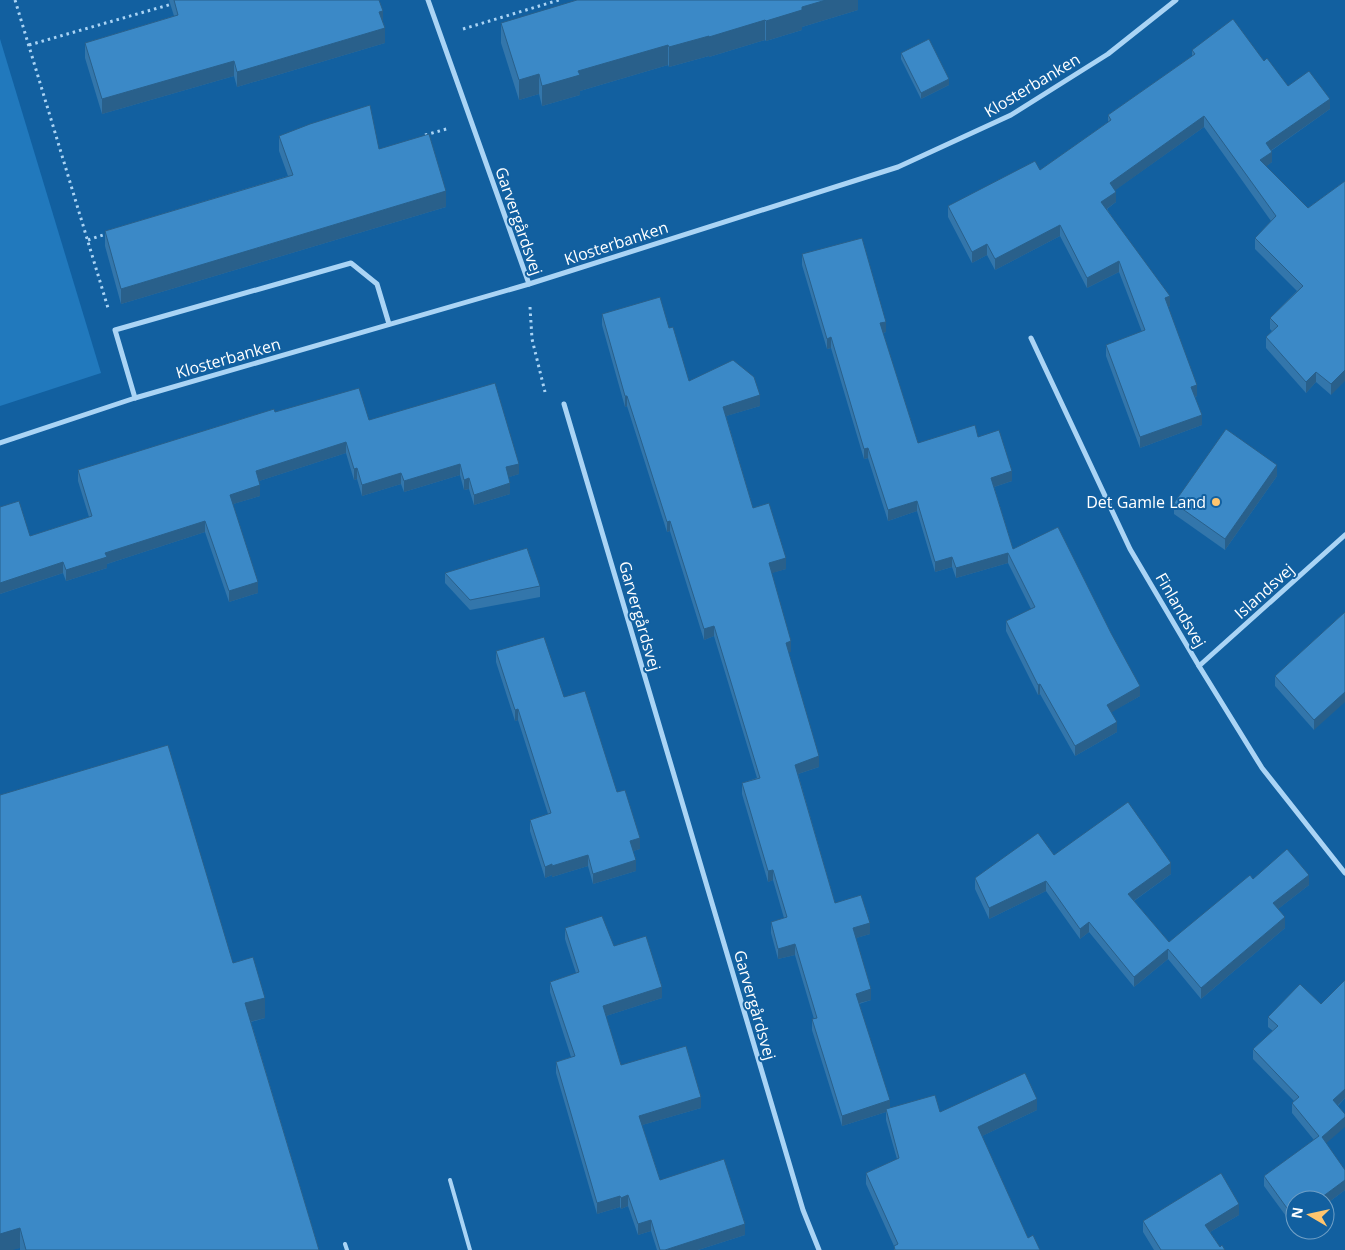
<svg xmlns="http://www.w3.org/2000/svg" width="1345" height="1250" viewBox="0 0 1345 1250" font-family="'Open Sans',sans-serif">
  <rect width="100%" height="100%" fill="#1260a0"/>
  <polygon fill="#2179bd" points="0,39 101,373 0,406"/>
  <g fill="none" stroke-linecap="round" stroke-linejoin="round">
    <g stroke="#aad4f5" stroke-width="3" stroke-dasharray="2.5 4" stroke-linecap="butt">
      <polyline points="15,0 108,308"/>
      <polyline points="463,29 559,0"/>
      <polyline points="29,45 172,4"/>
      <polyline points="425,135 450,128"/>
      <polyline points="88,240 106,234"/>
      <polyline points="530,307 532,339 545,392"/>
    </g>
    <g stroke="#aad4f5" stroke-width="4">
      <polyline points="450,1180 470,1250"/>
      <polyline points="345,1244 347,1250"/>
    </g>
    <g stroke="#aad4f5" stroke-width="5">
      <polyline points="428,0 529,284"/>
      <polyline points="1031,338 1130,549 1199,666 1262,768 1345,873"/>
      <polyline points="135,398 115,330 351,263 377,284 389,324"/>
      <polyline points="564,404 803,1210 819,1250"/>
      <polyline points="0,443 135,398 529,284 898,167 1011,115 1108,54 1176,0"/>
      <polyline points="1199,666 1345,535"/>
    </g>
  </g>
  <g fill="#3376ab">
    <polygon points="169,0 379,0 383,22 385,43 237,87 234,76 102,114 85,58 85,43 174,16"/>
    <polygon points="858,0 858,10 802,27 802,30 766,41 765,40 709,57 709,56 669,67 668,65 580,91 580,95 542,106 539,94 519,100 501,43 501,23"/>
    <polygon points="1192,50 1264,61 1288,86 1330,109 1271,151 1272,162 1266,166 1308,208 1345,181 1331,395 1316,382 1306,393 1266,348 1266,337 1272,331 1270,329 1270,318 1297,291 1255,249 1255,238 1271,221 1204,127 1115,190 1116,202 1107,209 1170,306 1168,307 1197,396 1195,397 1202,425 1140,448 1106,356 1106,345 1142,332 1119,272 1087,288 1060,236 995,270 987,255 972,263 948,217 948,206 1040,170 1108,122 1108,115 1192,56"/>
    <polygon points="901,53 949,85 921,99 901,59"/>
    <polygon points="279,136 379,149 446,207 121,304 105,246 105,231 288,176 279,151"/>
    <polygon points="802,254 886,332 883,333 918,443 978,437 1012,481 994,487 1013,549 1140,696 1111,712 1117,732 1075,756 1040,694 1038,695 1006,631 1006,621 1031,609 1008,563 956,578 952,567 935,572 917,511 888,521 868,458 864,459 831,348 827,349 802,265"/>
    <polygon points="602,314 669,328 689,381 760,406 726,416 753,508 786,569 771,573 791,652 788,652 819,767 798,774 835,903 870,934 856,938 871,1000 859,1004 890,1108 940,1112 1037,1110 982,1136 1028,1238 1040,1250 894,1250 894,1246 866,1184 866,1173 897,1159 886,1120 886,1112 842,1126 812,1030 812,1019 814,1019 795,955 778,959 771,933 771,922 784,918 773,880 768,882 742,794 742,783 757,778 714,636 704,640 670,531 667,532 627,406 625,407 602,325"/>
    <polygon points="275,412 369,420 519,474 509,477 510,494 474,505 469,489 464,490 460,475 404,492 401,484 362,496 357,479 354,480 346,453 259,481 260,496 233,504 258,593 229,602 205,532 107,564 107,568 66,581 63,573 0,594 0,507 30,536 89,517 78,481 78,470"/>
    <polygon points="1277,476 1225,550 1174,514 1174,503"/>
    <polygon points="445,573 540,586 540,597 470,610 445,583"/>
    <polygon points="1345,612 1314,730 1275,686 1275,676"/>
    <polygon points="496,651 564,697 617,792 640,849 633,851 636,871 593,884 588,866 552,877 552,875 545,878 530,831 530,820 548,814 518,720 515,721 496,662"/>
    <polygon points="1054,855 1171,874 1134,901 1169,942 1253,879 1309,885 1278,909 1285,928 1201,999 1168,959 1134,987 1089,932 1080,939 1046,891 989,919 975,889 975,878"/>
    <polygon points="565,928 614,946 662,998 606,1016 621,1065 701,1108 642,1125 660,1180 745,1235 698,1250 657,1250 651,1231 638,1235 628,1206 621,1209 620,1207 597,1214 556,1073 556,1062 571,1057 550,992 550,982 576,973 565,939"/>
    <polygon points="233,963 265,1018 251,1022 319,1250 20,1250 20,1248 0,1250"/>
    <polygon points="1345,980 1345,1098 1338,1106 1326,1143 1345,1190 1325,1205 1325,1200 1294,1227 1264,1186 1264,1176 1314,1140 1292,1113 1292,1103 1294,1101 1253,1059 1253,1049 1273,1031 1268,1027 1268,1017 1321,1004"/>
    <polygon points="1239,1215 1210,1232 1220,1247 1225,1250 1154,1250 1143,1232 1143,1221"/>
  </g>
  <g fill="#29608b">
    <polygon points="826,0 858,0 858,10 802,27 802,30 766,41 766,21 802,7"/>
    <polygon points="383,11 383,26 379,12"/>
    <polygon points="765,20 765,40 709,57 709,37"/>
    <polygon points="385,28 385,43 237,87 237,72"/>
    <polygon points="709,36 709,56 669,67 669,47"/>
    <polygon points="668,45 668,65 580,91 580,95 542,106 542,86 578,71"/>
    <polygon points="234,61 234,76 102,114 102,99"/>
    <polygon points="539,74 539,94 519,100 519,80"/>
    <polygon points="949,79 949,85 921,99 921,93"/>
    <polygon points="1330,99 1330,109 1266,154 1266,143"/>
    <polygon points="1204,116 1204,127 1110,194 1110,183"/>
    <polygon points="1272,152 1272,162 1260,171 1260,160"/>
    <polygon points="446,191 446,207 121,304 121,289"/>
    <polygon points="1116,192 1116,202 1101,213 1101,202"/>
    <polygon points="1060,225 1060,236 995,270 995,259"/>
    <polygon points="987,244 987,255 972,263 972,252"/>
    <polygon points="1119,261 1119,272 1087,288 1087,278"/>
    <polygon points="1170,296 1170,306 1165,309 1165,298"/>
    <polygon points="886,322 886,332 880,334 880,323"/>
    <polygon points="831,337 831,348 827,349 827,339"/>
    <polygon points="1345,370 1345,381 1331,395 1331,384"/>
    <polygon points="1316,372 1316,382 1306,393 1306,382"/>
    <polygon points="1197,385 1197,396 1191,398 1191,387"/>
    <polygon points="760,395 760,406 723,417 723,407"/>
    <polygon points="625,396 627,396 627,406 625,407"/>
    <polygon points="1202,415 1202,425 1140,448 1140,437"/>
    <polygon points="346,442 346,453 256,482 256,471"/>
    <polygon points="868,448 868,458 864,459 864,449"/>
    <polygon points="460,464 460,475 404,492 404,481"/>
    <polygon points="519,464 519,474 506,478 506,467"/>
    <polygon points="1277,465 1277,476 1225,550 1225,539"/>
    <polygon points="357,468 357,479 354,480 354,469"/>
    <polygon points="1012,471 1012,481 991,488 991,478"/>
    <polygon points="401,473 401,484 362,496 362,485"/>
    <polygon points="469,478 469,489 464,490 464,480"/>
    <polygon points="510,483 510,494 474,505 474,495"/>
    <polygon points="260,485 260,496 230,505 230,495"/>
    <polygon points="917,501 917,511 888,521 888,510"/>
    <polygon points="205,521 205,532 107,564 107,568 66,581 66,570 105,553"/>
    <polygon points="670,521 670,531 667,532 667,522"/>
    <polygon points="1008,553 1008,563 956,578 956,568"/>
    <polygon points="952,557 952,567 935,572 935,562"/>
    <polygon points="786,558 786,569 769,574 769,563"/>
    <polygon points="63,562 63,573 0,594 0,583"/>
    <polygon points="258,582 258,593 229,602 229,591"/>
    <polygon points="714,626 714,636 704,640 704,629"/>
    <polygon points="791,641 791,652 786,653 786,643"/>
    <polygon points="1040,684 1040,694 1038,695 1038,685"/>
    <polygon points="1140,686 1140,696 1107,715 1107,705"/>
    <polygon points="1345,692 1345,702 1314,730 1314,720"/>
    <polygon points="518,709 518,720 515,721 515,710"/>
    <polygon points="1117,722 1117,732 1075,756 1075,746"/>
    <polygon points="819,756 819,767 795,775 795,765"/>
    <polygon points="640,838 640,849 630,852 630,841"/>
    <polygon points="588,855 588,866 552,877 552,866"/>
    <polygon points="636,860 636,871 593,884 593,874"/>
    <polygon points="1171,863 1171,874 1128,905 1128,894"/>
    <polygon points="552,864 552,875 545,878 545,867"/>
    <polygon points="773,870 773,880 768,882 768,871"/>
    <polygon points="1309,875 1309,885 1273,913 1273,903"/>
    <polygon points="1046,881 1046,891 989,919 989,908"/>
    <polygon points="1285,917 1285,928 1201,999 1201,988"/>
    <polygon points="1089,922 1089,932 1080,939 1080,929"/>
    <polygon points="870,923 870,934 853,939 853,928"/>
    <polygon points="795,944 795,955 778,959 778,949"/>
    <polygon points="1168,949 1168,959 1134,987 1134,977"/>
    <polygon points="662,987 662,998 603,1017 603,1006"/>
    <polygon points="871,989 871,1000 856,1004 856,994"/>
    <polygon points="265,998 265,1018 245,1023 245,1003"/>
    <polygon points="1345,1089 1345,1098 1333,1110 1333,1100"/>
    <polygon points="701,1097 701,1108 639,1126 639,1116"/>
    <polygon points="1037,1099 1037,1110 978,1138 978,1127"/>
    <polygon points="890,1100 890,1111 886,1109 886,1112 842,1126 842,1116"/>
    <polygon points="1345,1117 1345,1127 1322,1147 1322,1137"/>
    <polygon points="1345,1180 1345,1190 1325,1205 1325,1200 1318,1200"/>
    <polygon points="628,1195 628,1206 621,1209 621,1198"/>
    <polygon points="620,1196 620,1207 597,1214 597,1203"/>
    <polygon points="1239,1204 1239,1215 1205,1235 1205,1225"/>
    <polygon points="1295,1217 1295,1227 1294,1227 1294,1218"/>
    <polygon points="651,1220 651,1231 638,1235 638,1224"/>
    <polygon points="745,1224 745,1235 698,1250 665,1250"/>
    <polygon points="20,1228 20,1248 13,1250 0,1250 0,1234"/>
  </g>
  <g fill="#3b89c7" stroke="#29608b">
    <polygon points="174,0 379,0 383,11 379,12 385,28 237,72 234,61 102,99 85,43 178,15"/>
    <polygon points="577,0 826,0 802,7 802,10 766,21 765,20 709,37 709,36 669,47 668,45 578,71 580,75 542,86 539,74 519,80 501,23"/>
    <polygon points="1233,19 1264,61 1267,58 1288,86 1309,71 1330,99 1266,143 1272,152 1260,160 1308,208 1345,181 1345,370 1331,384 1316,372 1306,382 1266,337 1278,326 1270,318 1303,286 1255,238 1276,216 1204,116 1110,183 1116,192 1101,202 1170,296 1165,298 1197,385 1191,387 1202,415 1140,437 1106,345 1145,330 1119,261 1087,278 1060,225 995,259 987,244 972,252 948,206 1035,161 1040,170 1111,120 1108,115 1195,54 1192,50"/>
    <polygon points="929,39 949,79 921,93 901,53"/>
    <polygon points="370,105 379,149 429,134 446,191 121,289 105,231 293,175 279,136 310,124"/>
    <polygon points="862,238 886,322 880,323 918,443 975,425 978,437 999,430 1012,471 991,478 1013,549 1058,527 1111,633 1140,686 1107,705 1117,722 1075,746 1040,684 1038,685 1006,621 1035,607 1008,553 956,568 952,557 935,562 917,501 888,510 868,448 864,449 831,337 827,339 802,254"/>
    <polygon points="660,297 669,328 673,327 689,381 733,360 754,377 760,395 723,407 753,508 769,503 786,558 769,563 791,641 786,643 819,756 795,765 835,903 861,895 870,923 853,928 871,989 856,994 890,1100 842,1116 812,1019 817,1018 795,944 778,949 771,922 787,917 773,870 768,871 742,783 760,778 714,626 704,629 670,521 667,522 627,396 625,396 602,314"/>
    <polygon points="495,383 519,464 506,467 510,483 474,495 469,478 464,480 460,464 404,481 401,473 362,485 357,468 354,469 346,442 256,471 260,485 230,495 258,582 229,591 205,521 105,553 107,557 66,570 63,562 0,583 0,507 19,501 30,536 92,516 78,470 274,409 275,412 359,388 369,420"/>
    <polygon points="1226,429 1277,465 1225,539 1174,503"/>
    <polygon points="527,548 540,586 470,600 445,573"/>
    <polygon points="1345,612 1345,692 1314,720 1275,676"/>
    <polygon points="544,637 564,697 585,691 617,792 625,790 640,838 630,841 636,860 593,874 588,855 552,866 552,864 545,867 530,820 551,813 518,709 515,710 496,651"/>
    <polygon points="168,745 233,963 253,957 265,998 245,1003 319,1250 26,1250 20,1228 0,1234 0,795"/>
    <polygon points="1128,802 1171,863 1128,894 1169,942 1250,875 1253,879 1287,849 1309,875 1273,903 1285,917 1201,988 1168,949 1134,977 1089,922 1080,929 1046,881 989,908 975,878 1038,833 1054,855"/>
    <polygon points="602,916 614,946 646,936 662,987 603,1006 621,1065 686,1046 701,1097 639,1116 660,1180 724,1159 745,1224 665,1250 660,1250 651,1220 638,1224 628,1195 621,1198 620,1196 597,1203 556,1062 575,1056 550,982 579,972 565,928"/>
    <polygon points="1345,980 1345,1089 1333,1100 1345,1114 1345,1117 1322,1137 1345,1170 1345,1180 1318,1200 1295,1200 1295,1217 1294,1218 1264,1176 1319,1136 1292,1103 1299,1097 1253,1049 1278,1026 1268,1017 1300,984 1321,1004"/>
    <polygon points="1025,1073 1037,1099 978,1127 1028,1238 1033,1235 1040,1250 895,1250 894,1246 898,1244 866,1173 899,1158 886,1109 935,1095 940,1112"/>
    <polygon points="1221,1173 1239,1204 1205,1225 1220,1247 1222,1245 1225,1250 1161,1250 1143,1221"/>
  </g>
  <circle fill="#ffc56e" stroke="#1260a0" stroke-width="2" cx="1216" cy="502" r="5"/>
  <g text-anchor="middle" stroke-width="4" stroke-linejoin="round" paint-order="stroke">
    <g font-size="16" fill="#fff" stroke="#1260a0">
      <text transform="translate(1032 85) rotate(-31)" y="6">Klosterbanken</text>
      <text transform="translate(519 221) rotate(71)" y="6">Garvergårdsvej</text>
      <text transform="translate(616 243) rotate(-18)" y="6">Klosterbanken</text>
      <text transform="translate(228 358) rotate(-16)" y="6">Klosterbanken</text>
      <text transform="translate(1264 591) rotate(-42)" y="6">Islandsvej</text>
      <text transform="translate(1181 610) rotate(60)" y="6">Finlandsvej</text>
      <text transform="translate(640 616) rotate(74)" y="6">Garvergårdsvej</text>
      <text transform="translate(755 1005) rotate(74)" y="6">Garvergårdsvej</text>
    </g>
    <g font-size="16" fill="#fff" stroke="#1260a0" text-anchor="end">
      <text x="1206" y="508">Det Gamle Land</text>
    </g>
  </g>
  <g transform="translate(1310 1215) rotate(279)"><circle r="24" fill="#1260a0" stroke="#71a0c6"/>
  <path d="M0-4L9 19L0 12L-9 19Z" fill="#ffc56e"/>
  <text y="-8" font-size="14" font-weight="bold" text-anchor="middle" fill="#ffffff">N</text>
  </g>
</svg>
